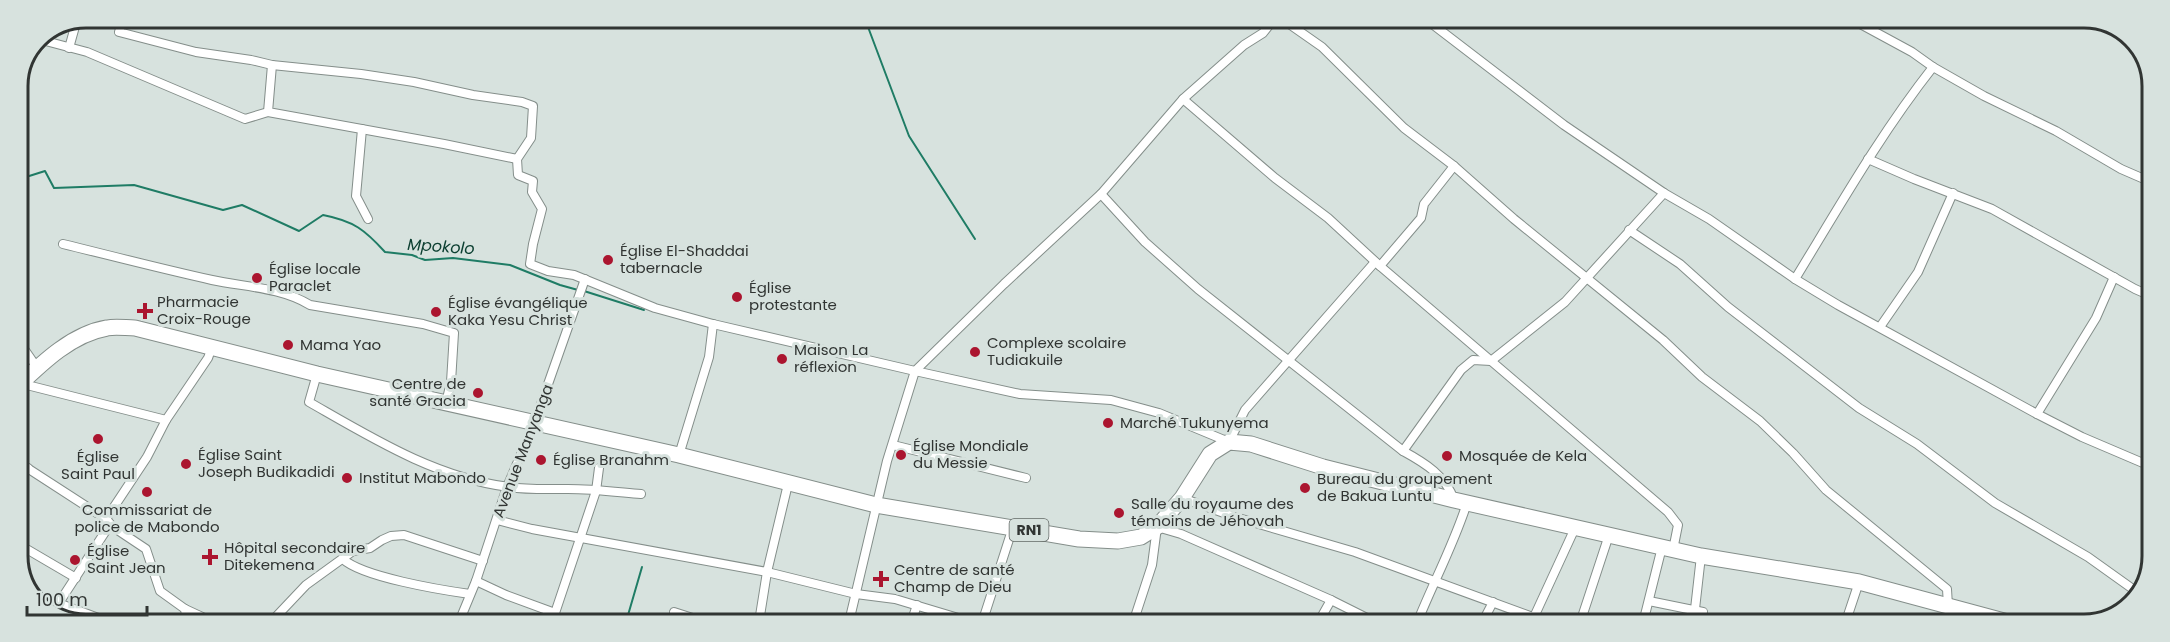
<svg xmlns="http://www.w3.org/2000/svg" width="2170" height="642" viewBox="0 0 2170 642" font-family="Poppins,sans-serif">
  <rect width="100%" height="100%" fill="#d7e2de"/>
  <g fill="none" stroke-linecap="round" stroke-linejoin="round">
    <g stroke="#1f7c65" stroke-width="2">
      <polyline points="865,19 909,136 975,239"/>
      <path d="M18 168 26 177 45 171 54 188 134 185 223 210 242 205 299 231 323 215C354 221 365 230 385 252L412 255 425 260 453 258 510 265 560 285 578 290"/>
      <polyline points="584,291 644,310"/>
      <polyline points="561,616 577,622"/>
      <polyline points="626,622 642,567"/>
    </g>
    <g stroke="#848e8a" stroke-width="10">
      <g id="street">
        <polyline points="123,18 119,32 196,52 251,60 272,65 361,74 414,82 473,95 522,102 533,106 531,138 517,159 518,175 533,181 532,192 542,209 533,244 530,264 548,271 574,275 655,308 713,324 915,371 1020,394 1111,400 1159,413 1229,442 1245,410 1375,262"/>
        <polyline points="1282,19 1322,47 1404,128 1454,166 1514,219 1663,340 1702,377 1760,421 1793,453 1826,490 1947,589 1948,606"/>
        <polyline points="1427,20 1564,125 1664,193 1709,219 1795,279 1838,305 2037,414 2082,437 2150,466"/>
        <polyline points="1853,20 1912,52 1933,67 1984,96 2056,131 2121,169 2151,182"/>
        <polyline points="38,39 87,52 245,119 268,112"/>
        <polyline points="69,48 76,23"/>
        <polyline points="272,65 268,112 444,144 517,159"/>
        <polyline points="1183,99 1275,178 1328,218 1380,266 1668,512 1678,525 1673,550"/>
        <polyline points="362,129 356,196 368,219"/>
        <polyline points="1868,159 1914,179 1992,209 2135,289 2151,296"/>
        <polyline points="1101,194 1145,242 1198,289 1403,451"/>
        <polyline points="1629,230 1680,264 1728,307 1859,408 1917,444 1995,503 2088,557 2137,592"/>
        <path d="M63 244C112 256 162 269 212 280 244 287 280 287 310 305L423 324 454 333 451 382 446 403"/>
        <polyline points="1380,266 1421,218 1424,204 1454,166"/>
        <path d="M1795 279C1839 207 1881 133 1933 67"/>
        <polyline points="18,326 23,337 22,346 38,369"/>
        <polyline points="1880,327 1918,272 1953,193"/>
        <path d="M317 374 309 402C372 438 436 478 509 487 529 490 548 489 568 489 592 489 617 492 641 494"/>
        <polyline points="19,383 166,420"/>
        <polyline points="2037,414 2096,318 2114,277"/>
        <polyline points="893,445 1026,478"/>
        <polyline points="679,455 709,357 713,324"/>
        <polyline points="18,462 106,519 113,527 146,549 160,591 185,609 187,622"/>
        <polyline points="18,482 28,468"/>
        <polyline points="1182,498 1235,517 1355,552 1549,623"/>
        <path d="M1454 500C1446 476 1425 463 1403 451L1461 370 1473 360 1491 361 1565 302 1664 193"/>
        <polyline points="497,520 532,529 767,572 856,594 895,599 975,623"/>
        <polyline points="18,544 76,578"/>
        <path d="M343 559C362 577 441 590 470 594"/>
        <polyline points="2148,576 2147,558 2150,548"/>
        <polyline points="476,581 506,595 555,613"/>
        <polyline points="1649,601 1703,612 1700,624"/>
        <polyline points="58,603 109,622"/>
        <polyline points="185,609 213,622"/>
        <polyline points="1695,609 1701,556"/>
        <polyline points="53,612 105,532 102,525 147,457 166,420 208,358 212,347"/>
        <polyline points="674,612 705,622"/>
        <polyline points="1534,617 1575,528"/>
        <polyline points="271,622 306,585 353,551 370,548 382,540 391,536 404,535 483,561"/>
        <polyline points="459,622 476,581 507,487 534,424 585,279"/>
        <polyline points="552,622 596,491 599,468"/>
        <polyline points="759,622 767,572 788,484"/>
        <polyline points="849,622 887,461 915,371 1004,284 1101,194 1183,99 1244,45 1263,33 1274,19"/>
        <polyline points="911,623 917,605"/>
        <polyline points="982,623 1013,527"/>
        <polyline points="1062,623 1083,620 1098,623"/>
        <polyline points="1133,623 1152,565 1157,527 1181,534 1331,600 1377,623"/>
        <polyline points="1318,623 1331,600"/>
        <path d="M1417 623C1433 583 1454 544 1467 503"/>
        <polyline points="1482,623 1493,602"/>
        <polyline points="1580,623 1609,535"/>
        <polyline points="1643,623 1662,547"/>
        <polyline points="1845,624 1859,582"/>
        <polyline points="1956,624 1960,609"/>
      </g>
    </g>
    <g stroke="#848e8a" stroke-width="17">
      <path id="highway" d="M18 386C43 362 72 334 107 328 116 326 126 328 135 328L317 374 679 455 876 505 1079 539 1118 541 1141 537 1157 527 1182 498 1210 454 1229 442 1251 444 1323 467 1454 500 1701 556 1859 582 2015 624"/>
    </g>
    <use href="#street" stroke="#fff" stroke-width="8"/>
    <use href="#highway" stroke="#fff" stroke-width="15"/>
  </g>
  <g fill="#ab152f" stroke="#d7e2de" stroke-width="2">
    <circle cx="608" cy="260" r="6"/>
    <circle cx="257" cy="278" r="6"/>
    <circle cx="737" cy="297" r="6"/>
    <path d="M142 302h6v6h6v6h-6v6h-6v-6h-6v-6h6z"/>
    <circle cx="436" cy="312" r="6"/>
    <circle cx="288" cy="345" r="6"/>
    <circle cx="975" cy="352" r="6"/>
    <circle cx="782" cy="359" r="6"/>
    <circle cx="478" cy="393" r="6"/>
    <circle cx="1108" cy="423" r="6"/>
    <circle cx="98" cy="439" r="6"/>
    <circle cx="901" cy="455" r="6"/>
    <circle cx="1447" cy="456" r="6"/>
    <circle cx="541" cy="460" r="6"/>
    <circle cx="186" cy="464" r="6"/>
    <circle cx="347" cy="478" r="6"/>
    <circle cx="1305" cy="488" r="6"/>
    <circle cx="147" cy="492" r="6"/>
    <circle cx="1119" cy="513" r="6"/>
    <path d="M207 548h6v6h6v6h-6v6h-6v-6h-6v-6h6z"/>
    <circle cx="75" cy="560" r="6"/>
    <path d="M878 570h6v6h6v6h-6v6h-6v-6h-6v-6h6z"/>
  </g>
  <g text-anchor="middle" stroke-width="6" stroke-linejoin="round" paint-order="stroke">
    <rect fill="#d7e2de" stroke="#636966" stroke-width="1.5" x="1009.5" y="519" width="39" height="22" rx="4.5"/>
    <g font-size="14" font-weight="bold" fill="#313533">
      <text x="1029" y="535">RN1</text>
    </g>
    <g font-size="15" fill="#313533" stroke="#d7e2de" text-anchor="start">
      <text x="620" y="256">Église El-Shaddai<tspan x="620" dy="17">tabernacle</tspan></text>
      <text x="269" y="274">Église locale<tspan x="269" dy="17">Paraclet</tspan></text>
      <text x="749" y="293">Église<tspan x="749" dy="17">protestante</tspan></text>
      <text x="157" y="307">Pharmacie<tspan x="157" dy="17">Croix-Rouge</tspan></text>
      <text x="448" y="308">Église évangélique<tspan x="448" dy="17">Kaka Yesu Christ</tspan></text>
      <text x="987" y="348">Complexe scolaire<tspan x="987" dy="17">Tudiakuile</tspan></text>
      <text x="300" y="350">Mama Yao</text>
      <text x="794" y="355">Maison La<tspan x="794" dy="17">réflexion</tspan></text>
      <text x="466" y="389" text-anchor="end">Centre de<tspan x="466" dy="17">santé Gracia</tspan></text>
      <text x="1120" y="428">Marché Tukunyema</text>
      <text x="913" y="451">Église Mondiale<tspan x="913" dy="17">du Messie</tspan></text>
      <text x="198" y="460">Église Saint<tspan x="198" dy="17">Joseph Budikadidi</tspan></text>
      <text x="1459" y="461">Mosquée de Kela</text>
      <text x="98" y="462" text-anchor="middle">Église<tspan x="98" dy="17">Saint Paul</tspan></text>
      <text x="553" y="465">Église Branahm</text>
      <text x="359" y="483">Institut Mabondo</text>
      <text x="1317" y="484">Bureau du groupement<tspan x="1317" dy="17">de Bakua Luntu</tspan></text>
      <text x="1131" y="509">Salle du royaume des<tspan x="1131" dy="17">témoins de Jéhovah</tspan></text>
      <text x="147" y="515" text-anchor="middle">Commissariat de<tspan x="147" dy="17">police de Mabondo</tspan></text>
      <text x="224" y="553">Hôpital secondaire<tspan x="224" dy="17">Ditekemena</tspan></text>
      <text x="87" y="556">Église<tspan x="87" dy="17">Saint Jean</tspan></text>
      <text x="894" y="575">Centre de santé<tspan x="894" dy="17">Champ de Dieu</tspan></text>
    </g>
    <g font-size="15" fill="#313533" stroke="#d7e2de">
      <text transform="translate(523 451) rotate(-69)" y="5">Avenue Manyanga</text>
    </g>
    <g font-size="16" font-style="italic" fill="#0d4032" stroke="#d7e2de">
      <text transform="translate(441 246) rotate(4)" y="6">Mpokolo</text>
    </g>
  </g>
  <path d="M0 0H2170V642H0ZM86 28H2084A58 58 0 0 1 2142 86V556A58 58 0 0 1 2084 614H86A58 58 0 0 1 28 556V86A58 58 0 0 1 86 28Z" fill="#d7e2de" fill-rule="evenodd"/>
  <path fill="none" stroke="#313533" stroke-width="3" d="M86 28H2084A58 58 0 0 1 2142 86V556A58 58 0 0 1 2084 614H86A58 58 0 0 1 28 556V86A58 58 0 0 1 86 28Z"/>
  <path d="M27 606v9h120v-9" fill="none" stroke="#313533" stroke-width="3"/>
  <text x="36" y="606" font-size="18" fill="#313533" stroke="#d7e2de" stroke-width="4.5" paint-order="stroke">100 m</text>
</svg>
